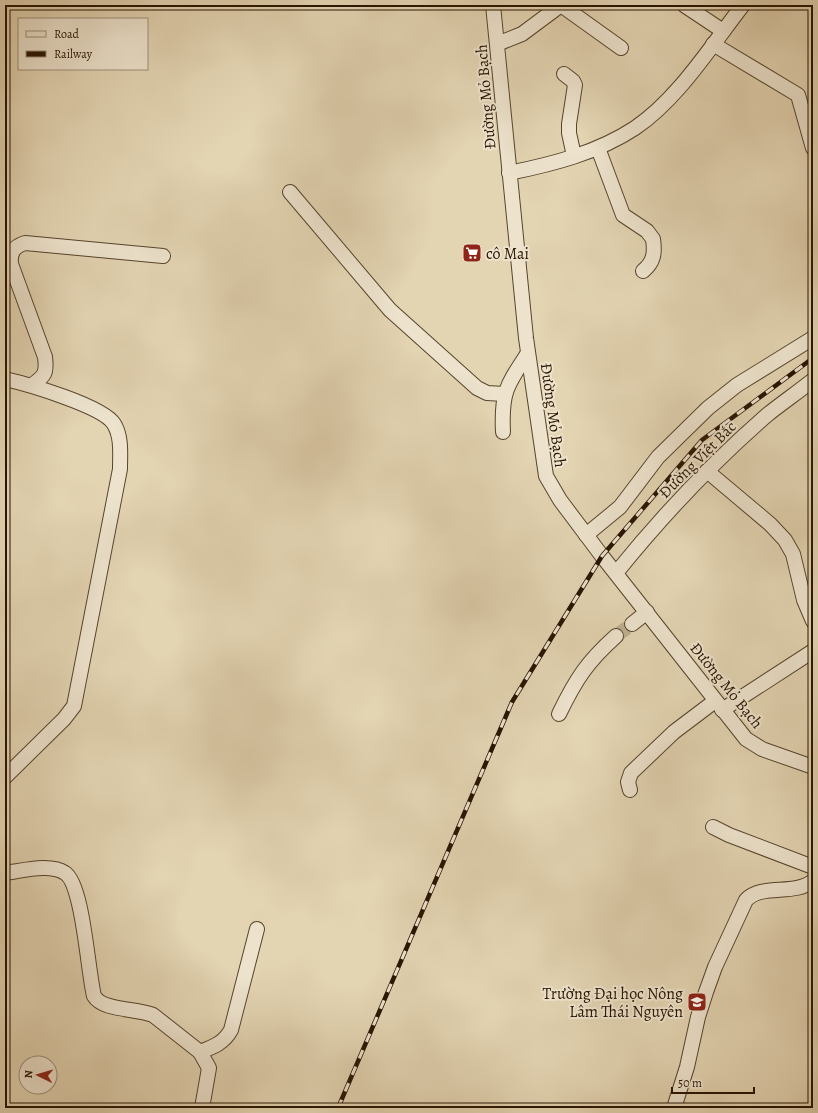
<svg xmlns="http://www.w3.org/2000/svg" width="818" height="1113" viewBox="0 0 818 1113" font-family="Alegreya,serif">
  <rect width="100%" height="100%" fill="#e3d4b2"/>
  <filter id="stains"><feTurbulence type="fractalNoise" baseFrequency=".005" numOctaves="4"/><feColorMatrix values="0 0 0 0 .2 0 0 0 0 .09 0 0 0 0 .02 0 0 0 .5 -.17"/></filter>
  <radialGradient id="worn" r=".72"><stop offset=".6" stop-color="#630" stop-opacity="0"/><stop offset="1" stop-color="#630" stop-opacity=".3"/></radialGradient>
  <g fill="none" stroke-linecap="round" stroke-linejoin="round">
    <polyline stroke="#beae8f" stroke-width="14" stroke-dasharray="14 7" stroke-linecap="butt" points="616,636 632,624"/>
    <g stroke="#57442d" stroke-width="16">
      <g id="minor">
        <polyline points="493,5 526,338 546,476 560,500 602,556 746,739 762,749 813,767"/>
        <polyline points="561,5 621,48"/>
        <polyline points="684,5 723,31"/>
        <polyline points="497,44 522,34 561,5"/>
        <polyline points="713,44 798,95 813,148"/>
        <polyline points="564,74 573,81 575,85 569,124 569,133 574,156"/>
        <path d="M598 148 623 215 647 231 653 239C655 253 654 262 643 271"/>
        <path d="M509 173C553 164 597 153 635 128 678 99 711 46 743 5"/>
        <polyline points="290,192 390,310 477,388 487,393 504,394"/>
        <path d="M5 379C27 384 103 406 114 424 122 437 120 454 120 469L74 706 64 719 5 777"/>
        <path d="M32 385C45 376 47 373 45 357L11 264C10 253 13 247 25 243L163 256"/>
        <path d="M503 432C501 392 507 385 528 353"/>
        <polyline points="707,471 770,524 785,540 793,554 804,600 813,621"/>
        <polyline points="586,535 620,507 658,457 708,408 737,385 813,338"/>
        <path d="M616 573C662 516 712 463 767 415 782 403 798 392 813 380"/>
        <polyline points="632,624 647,612"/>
        <polyline points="722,710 813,651"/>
        <path d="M559 714C576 679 587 662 616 636"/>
        <polyline points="630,790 628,782 631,773 674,732 715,701"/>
        <polyline points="713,827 729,835 813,867"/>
        <path d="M5 873C22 871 50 863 65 873 83 884 88 973 94 996 103 1011 136 1008 153 1015L200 1052 209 1068 202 1108"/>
        <path d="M200 1052C213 1047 224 1043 231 1030L257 929"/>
        <path d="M674 1108 687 1067 698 1017 706 992 715 967 746 900C762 883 794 896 813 881"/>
      </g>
    </g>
    <use href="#minor" stroke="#ede3cd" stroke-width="14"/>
    <g stroke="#281401" stroke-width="4.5">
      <polyline id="rail" points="338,1108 512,702 602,556 702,440 813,358"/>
    </g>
    <use href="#rail" stroke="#ede3cd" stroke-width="3" stroke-dasharray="9" stroke-linecap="butt"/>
  </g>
  <defs>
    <g id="supermarket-square" transform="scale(1)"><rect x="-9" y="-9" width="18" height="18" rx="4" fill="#8f2418" stroke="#ede3cd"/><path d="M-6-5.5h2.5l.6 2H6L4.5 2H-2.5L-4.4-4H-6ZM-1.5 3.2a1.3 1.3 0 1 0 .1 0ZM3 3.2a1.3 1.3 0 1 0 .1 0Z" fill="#fff"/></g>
    <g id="university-square" transform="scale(1)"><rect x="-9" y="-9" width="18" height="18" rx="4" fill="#8f2418" stroke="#ede3cd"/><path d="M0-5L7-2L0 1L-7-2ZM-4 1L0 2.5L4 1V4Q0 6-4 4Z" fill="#fff"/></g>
  </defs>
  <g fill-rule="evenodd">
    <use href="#supermarket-square" x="472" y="253"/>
    <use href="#university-square" x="697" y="1002"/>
  </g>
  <g text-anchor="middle" stroke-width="4" stroke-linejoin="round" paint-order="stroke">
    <g font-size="16" fill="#281401" stroke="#ede3cd">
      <text transform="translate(485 97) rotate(-95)" y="6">Đường Mỏ Bạch</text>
      <text transform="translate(554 415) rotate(82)" y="6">Đường Mỏ Bạch</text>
      <text transform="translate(697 459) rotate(-45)" y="6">Đường Việt Bắc</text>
      <text transform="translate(727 685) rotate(51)" y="6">Đường Mỏ Bạch</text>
    </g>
    <g font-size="16" fill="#281401" stroke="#ede3cd" text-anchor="start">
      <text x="486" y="259">cô Mai</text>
      <text x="683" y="999" text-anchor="end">Trường Đại học Nông<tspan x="683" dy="18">Lâm Thái Nguyên</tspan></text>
    </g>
  </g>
  <rect width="818" height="1113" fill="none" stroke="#e3d4b2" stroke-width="20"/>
  <rect x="6" y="6" width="806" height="1101" fill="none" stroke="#281401" stroke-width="2"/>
  <rect x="10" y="10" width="798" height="1093" fill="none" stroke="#281401"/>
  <rect x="18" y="18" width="130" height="52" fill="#ede3cd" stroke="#9e907b"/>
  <rect x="26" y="31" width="20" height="6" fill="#ede3cd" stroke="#9e907b"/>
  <text x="54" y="38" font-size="12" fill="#281401">Road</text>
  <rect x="26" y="51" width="20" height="6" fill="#281401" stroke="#9e907b"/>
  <text x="54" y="58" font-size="12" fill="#281401">Railway</text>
  <g transform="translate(38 1075) rotate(275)"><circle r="19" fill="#ede3cd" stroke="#9e907b"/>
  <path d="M0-3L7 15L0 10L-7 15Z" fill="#8f2418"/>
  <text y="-6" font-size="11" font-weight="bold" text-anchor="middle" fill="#281401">N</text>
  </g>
  <path d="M672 1087v6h82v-6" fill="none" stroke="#281401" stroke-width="2"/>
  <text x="678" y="1087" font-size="12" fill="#281401" stroke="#ede3cd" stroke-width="3" paint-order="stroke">50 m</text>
  <rect width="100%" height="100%" filter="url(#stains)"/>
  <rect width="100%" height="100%" fill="url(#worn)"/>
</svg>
